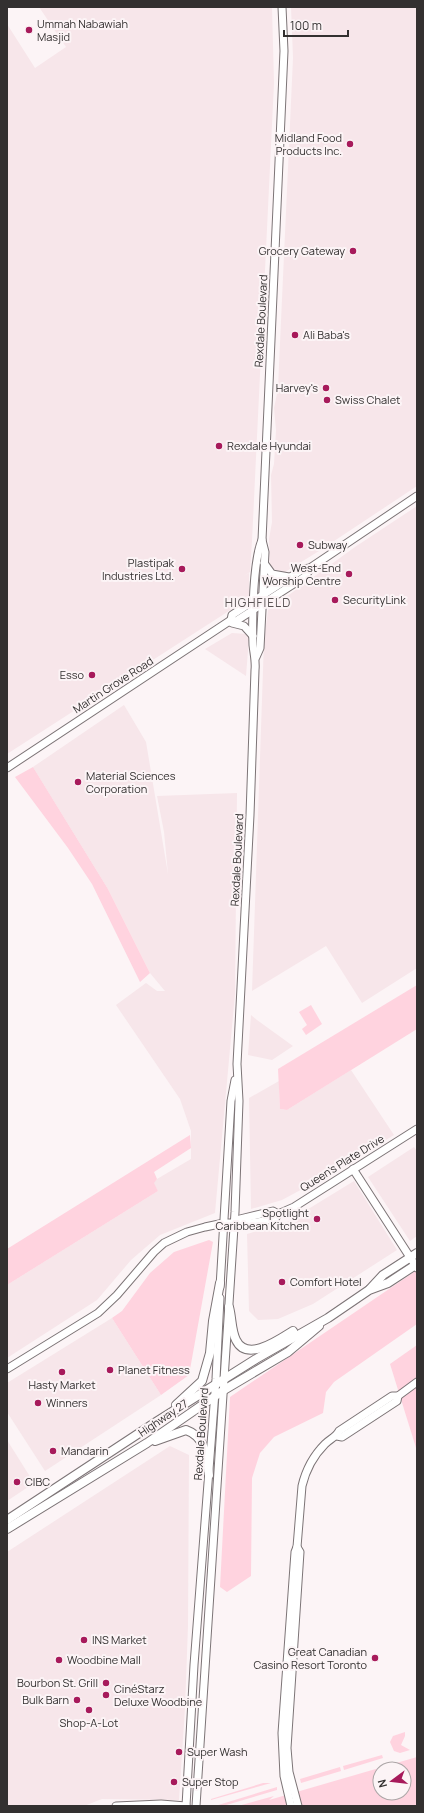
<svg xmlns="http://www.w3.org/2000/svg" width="424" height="1813" viewBox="0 0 424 1813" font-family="Manrope,sans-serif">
  <rect width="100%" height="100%" fill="#fcf4f6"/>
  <g fill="#f7e6ea">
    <polygon points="39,7 272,7 274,83 252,541 250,572 244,576 249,573 249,598 7,754 7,24 35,68 66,47"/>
    <polygon points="291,7 417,7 417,486 319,551 285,572 279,573 270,566 269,539 272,522 271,475 274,464 276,430 274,408 278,389 279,365 293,58"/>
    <polygon points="417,506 417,968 362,1003 326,946 252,991 264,641 268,610 355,547"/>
    <polygon points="232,633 247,634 249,638 246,676 205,649"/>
    <polygon points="124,705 146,742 168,874 164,832 157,796 237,793 235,994 215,1213 160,1235 131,1260 97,1300 7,1358 7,1285 158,1191 153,1183 157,1179 191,1159 191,1131 180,1099 116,1005 146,983 157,991 165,991 150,973 108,889 33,767"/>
    <polygon points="251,1015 257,1020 293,1046 272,1060 248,1055"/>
    <polygon points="351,1070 394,1135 332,1173 282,1200 251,1209 249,1098 279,1081 280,1109 287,1110"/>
    <polygon points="414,1147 417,1151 417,1236 410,1241 368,1177"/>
    <polygon points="354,1181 397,1250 313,1304 278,1319 258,1320 249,1311 247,1234 287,1222"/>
    <polygon points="112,1318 161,1395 45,1471 7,1412 7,1383"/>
    <polygon points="7,1440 34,1483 7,1501"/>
    <polygon points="170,1446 189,1455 188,1626 185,1708 179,1800 102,1799 84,1806 7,1806 7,1552"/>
  </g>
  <g fill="#ffd3df" fill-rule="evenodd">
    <polygon points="33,767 108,889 150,973 140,982 92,884 68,848 15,777"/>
    <polygon points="417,985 417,1029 287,1110 280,1109 278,1069"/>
    <polygon points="311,1005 322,1024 306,1035 302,1029 307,1025 299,1012"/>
    <polygon points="190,1135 191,1148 154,1172 157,1179 154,1183 158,1191 7,1285 7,1249"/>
    <polygon points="209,1240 213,1242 189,1375 161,1395 112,1318 122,1311 150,1273 174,1252"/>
    <polygon points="417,1270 417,1324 334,1382 326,1392 323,1413 274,1437 260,1453 252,1478 251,1576 227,1592 220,1587 230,1397"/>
    <polygon points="417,1345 417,1451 390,1364"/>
    <polygon points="405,1732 405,1736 401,1745 410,1750 400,1753 394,1751 390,1742 393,1736"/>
    <polygon points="382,1755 383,1758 344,1770 343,1766"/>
    <path d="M417 1757V1806H238L274 1796 269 1800ZM380 1769H404V1793H380Z"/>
    <polygon points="340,1767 341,1771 301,1783 300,1779"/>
    <polygon points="263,1783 271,1783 211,1800 211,1799"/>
    <polygon points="277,1787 277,1790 223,1806 215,1806"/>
  </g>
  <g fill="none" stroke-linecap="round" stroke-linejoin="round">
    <g stroke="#7c7476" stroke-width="9">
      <g id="secondary">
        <polyline points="264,563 272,574 289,577"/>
        <polyline points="231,620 232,615 303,569 310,568 417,496"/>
        <polyline points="232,623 244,626 253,636"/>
        <polyline points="256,657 260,648 265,552 262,540 284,51 282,7"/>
        <polyline points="7,768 231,620 236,621 306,576 310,568"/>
        <polyline points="353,1169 417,1268"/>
        <polyline points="234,1223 240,1219 273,1211 278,1214"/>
        <polyline points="220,1287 231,1101 235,1080"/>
        <polyline points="7,1369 98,1313 117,1295 154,1252 164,1243 187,1232 205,1227 224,1223 234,1223 239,1225 275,1219 278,1214 294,1207 417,1129"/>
        <polyline points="337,1436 342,1437 397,1401 398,1396"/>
        <polyline points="297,1547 300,1552 287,1748 289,1772 298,1806"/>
        <polyline points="116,1806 161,1804 186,1806"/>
        <polyline points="186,1806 194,1665 216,1379 220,1298"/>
        <path d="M196 1806 235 1212 239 1101 237 1064 250 815 255 670C256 662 254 654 253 645 252 620 253 561 262 540"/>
        <path d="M291 1806 284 1776 282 1733 295 1552 297 1547 302 1486C306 1469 313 1456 325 1444 330 1439 336 1437 339 1431L392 1396H398L417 1382"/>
      </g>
    </g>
    <g stroke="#7c7476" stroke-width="10">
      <g id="primary">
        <polyline points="370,1289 383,1275 417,1253"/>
        <path d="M229 1307C232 1318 231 1330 236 1340 247 1363 280 1339 293 1331"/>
        <polyline points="176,1405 202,1381 210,1353 213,1321 220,1283"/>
        <path d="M155 1441 186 1430C206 1437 206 1456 209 1475"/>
        <polyline points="7,1520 156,1422 256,1359 328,1318 369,1290 388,1283 417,1264"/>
        <polyline points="7,1529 147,1443 224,1390 288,1352 319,1326"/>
      </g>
    </g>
    <use href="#secondary" stroke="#fff" stroke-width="7"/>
    <use href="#primary" stroke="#fff" stroke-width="8"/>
  </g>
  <g fill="#a71a5b" stroke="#fcf4f6" stroke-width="1.5">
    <circle cx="29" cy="30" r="4"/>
    <circle cx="350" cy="144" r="4"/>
    <circle cx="353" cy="251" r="4"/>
    <circle cx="295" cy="335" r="4"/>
    <circle cx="326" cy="388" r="4"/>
    <circle cx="327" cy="400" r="4"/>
    <circle cx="219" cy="446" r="4"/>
    <circle cx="300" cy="545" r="4"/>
    <circle cx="182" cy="569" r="4"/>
    <circle cx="349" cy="574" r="4"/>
    <circle cx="335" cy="600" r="4"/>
    <circle cx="92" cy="675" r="4"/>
    <circle cx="78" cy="782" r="4"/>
    <circle cx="317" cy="1219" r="4"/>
    <circle cx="282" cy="1282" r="4"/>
    <circle cx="110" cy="1370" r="4"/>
    <circle cx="62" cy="1372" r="4"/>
    <circle cx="38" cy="1403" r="4"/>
    <circle cx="53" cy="1451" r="4"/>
    <circle cx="17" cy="1482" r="4"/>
    <circle cx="84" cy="1640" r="4"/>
    <circle cx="375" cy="1658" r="4"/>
    <circle cx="59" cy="1660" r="4"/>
    <circle cx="106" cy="1683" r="4"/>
    <circle cx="106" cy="1695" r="4"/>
    <circle cx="77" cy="1700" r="4"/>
    <circle cx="89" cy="1710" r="4"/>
    <circle cx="179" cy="1752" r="4"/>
    <circle cx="174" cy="1782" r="4"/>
  </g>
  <g text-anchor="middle" stroke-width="4" stroke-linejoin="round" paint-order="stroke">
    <g font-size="11" fill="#333030" stroke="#fcf4f6" text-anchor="start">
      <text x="37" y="28">Ummah Nabawiah<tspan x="37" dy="13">Masjid</tspan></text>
      <text x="342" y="142" text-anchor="end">Midland Food<tspan x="342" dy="13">Products Inc.</tspan></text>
      <text x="345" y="255" text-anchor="end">Grocery Gateway</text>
      <text x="303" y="339">Ali Baba's</text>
      <text x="318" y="392" text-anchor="end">Harvey's</text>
      <text x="335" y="404">Swiss Chalet</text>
      <text x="227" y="450">Rexdale Hyundai</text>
      <text x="308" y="549">Subway</text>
      <text x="174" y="567" text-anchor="end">Plastipak<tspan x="174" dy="13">Industries Ltd.</tspan></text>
      <text x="341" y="572" text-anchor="end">West-End<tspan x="341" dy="13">Worship Centre</tspan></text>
      <text x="343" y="604">SecurityLink</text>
      <text x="84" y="679" text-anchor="end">Esso</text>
      <text x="86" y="780">Material Sciences<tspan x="86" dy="13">Corporation</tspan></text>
      <text x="309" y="1217" text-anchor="end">Spotlight<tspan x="309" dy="13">Caribbean Kitchen</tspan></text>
      <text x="290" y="1286">Comfort Hotel</text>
      <text x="118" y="1374">Planet Fitness</text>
      <text x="62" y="1389" text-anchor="middle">Hasty Market</text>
      <text x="46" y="1407">Winners</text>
      <text x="61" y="1455">Mandarin</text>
      <text x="25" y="1486">CIBC</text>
      <text x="92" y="1644">INS Market</text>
      <text x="367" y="1656" text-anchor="end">Great Canadian<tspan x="367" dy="13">Casino Resort Toronto</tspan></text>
      <text x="67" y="1664">Woodbine Mall</text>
      <text x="98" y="1687" text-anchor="end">Bourbon St. Grill</text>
      <text x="114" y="1693">CinéStarz<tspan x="114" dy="13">Deluxe Woodbine</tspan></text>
      <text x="69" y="1704" text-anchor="end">Bulk Barn</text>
      <text x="89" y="1727" text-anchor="middle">Shop-A-Lot</text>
      <text x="187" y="1756">Super Wash</text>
      <text x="182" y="1786">Super Stop</text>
    </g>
    <g font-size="11" fill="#333030" stroke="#fcf4f6">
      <text transform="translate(261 321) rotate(-87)" y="4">Rexdale Boulevard</text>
      <text transform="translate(113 685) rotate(-33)" y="4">Martin Grove Road</text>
      <text transform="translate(237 860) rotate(-87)" y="4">Rexdale Boulevard</text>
      <text transform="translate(342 1163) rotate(-32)" y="4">Queen's Plate Drive</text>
      <text transform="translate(163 1418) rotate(-34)" y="4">Highway 27</text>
      <text transform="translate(201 1434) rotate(-86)" y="4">Rexdale Boulevard</text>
    </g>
    <g font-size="12" letter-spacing="1" fill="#5b5455" stroke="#fcf4f6">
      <text x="258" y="607">HIGHFIELD</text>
    </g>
  </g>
  <rect width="424" height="1813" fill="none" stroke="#333030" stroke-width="16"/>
  <g transform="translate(392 1781) rotate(255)"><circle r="19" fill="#fcf4f6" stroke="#aca6a7"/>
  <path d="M0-3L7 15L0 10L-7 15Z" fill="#a71a5b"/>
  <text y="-6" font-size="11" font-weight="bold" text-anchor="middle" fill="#333030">N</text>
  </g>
  <path d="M284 30v6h64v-6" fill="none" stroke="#333030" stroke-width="2"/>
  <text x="290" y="30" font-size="12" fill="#333030" stroke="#fcf4f6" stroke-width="3" paint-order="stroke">100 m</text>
</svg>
